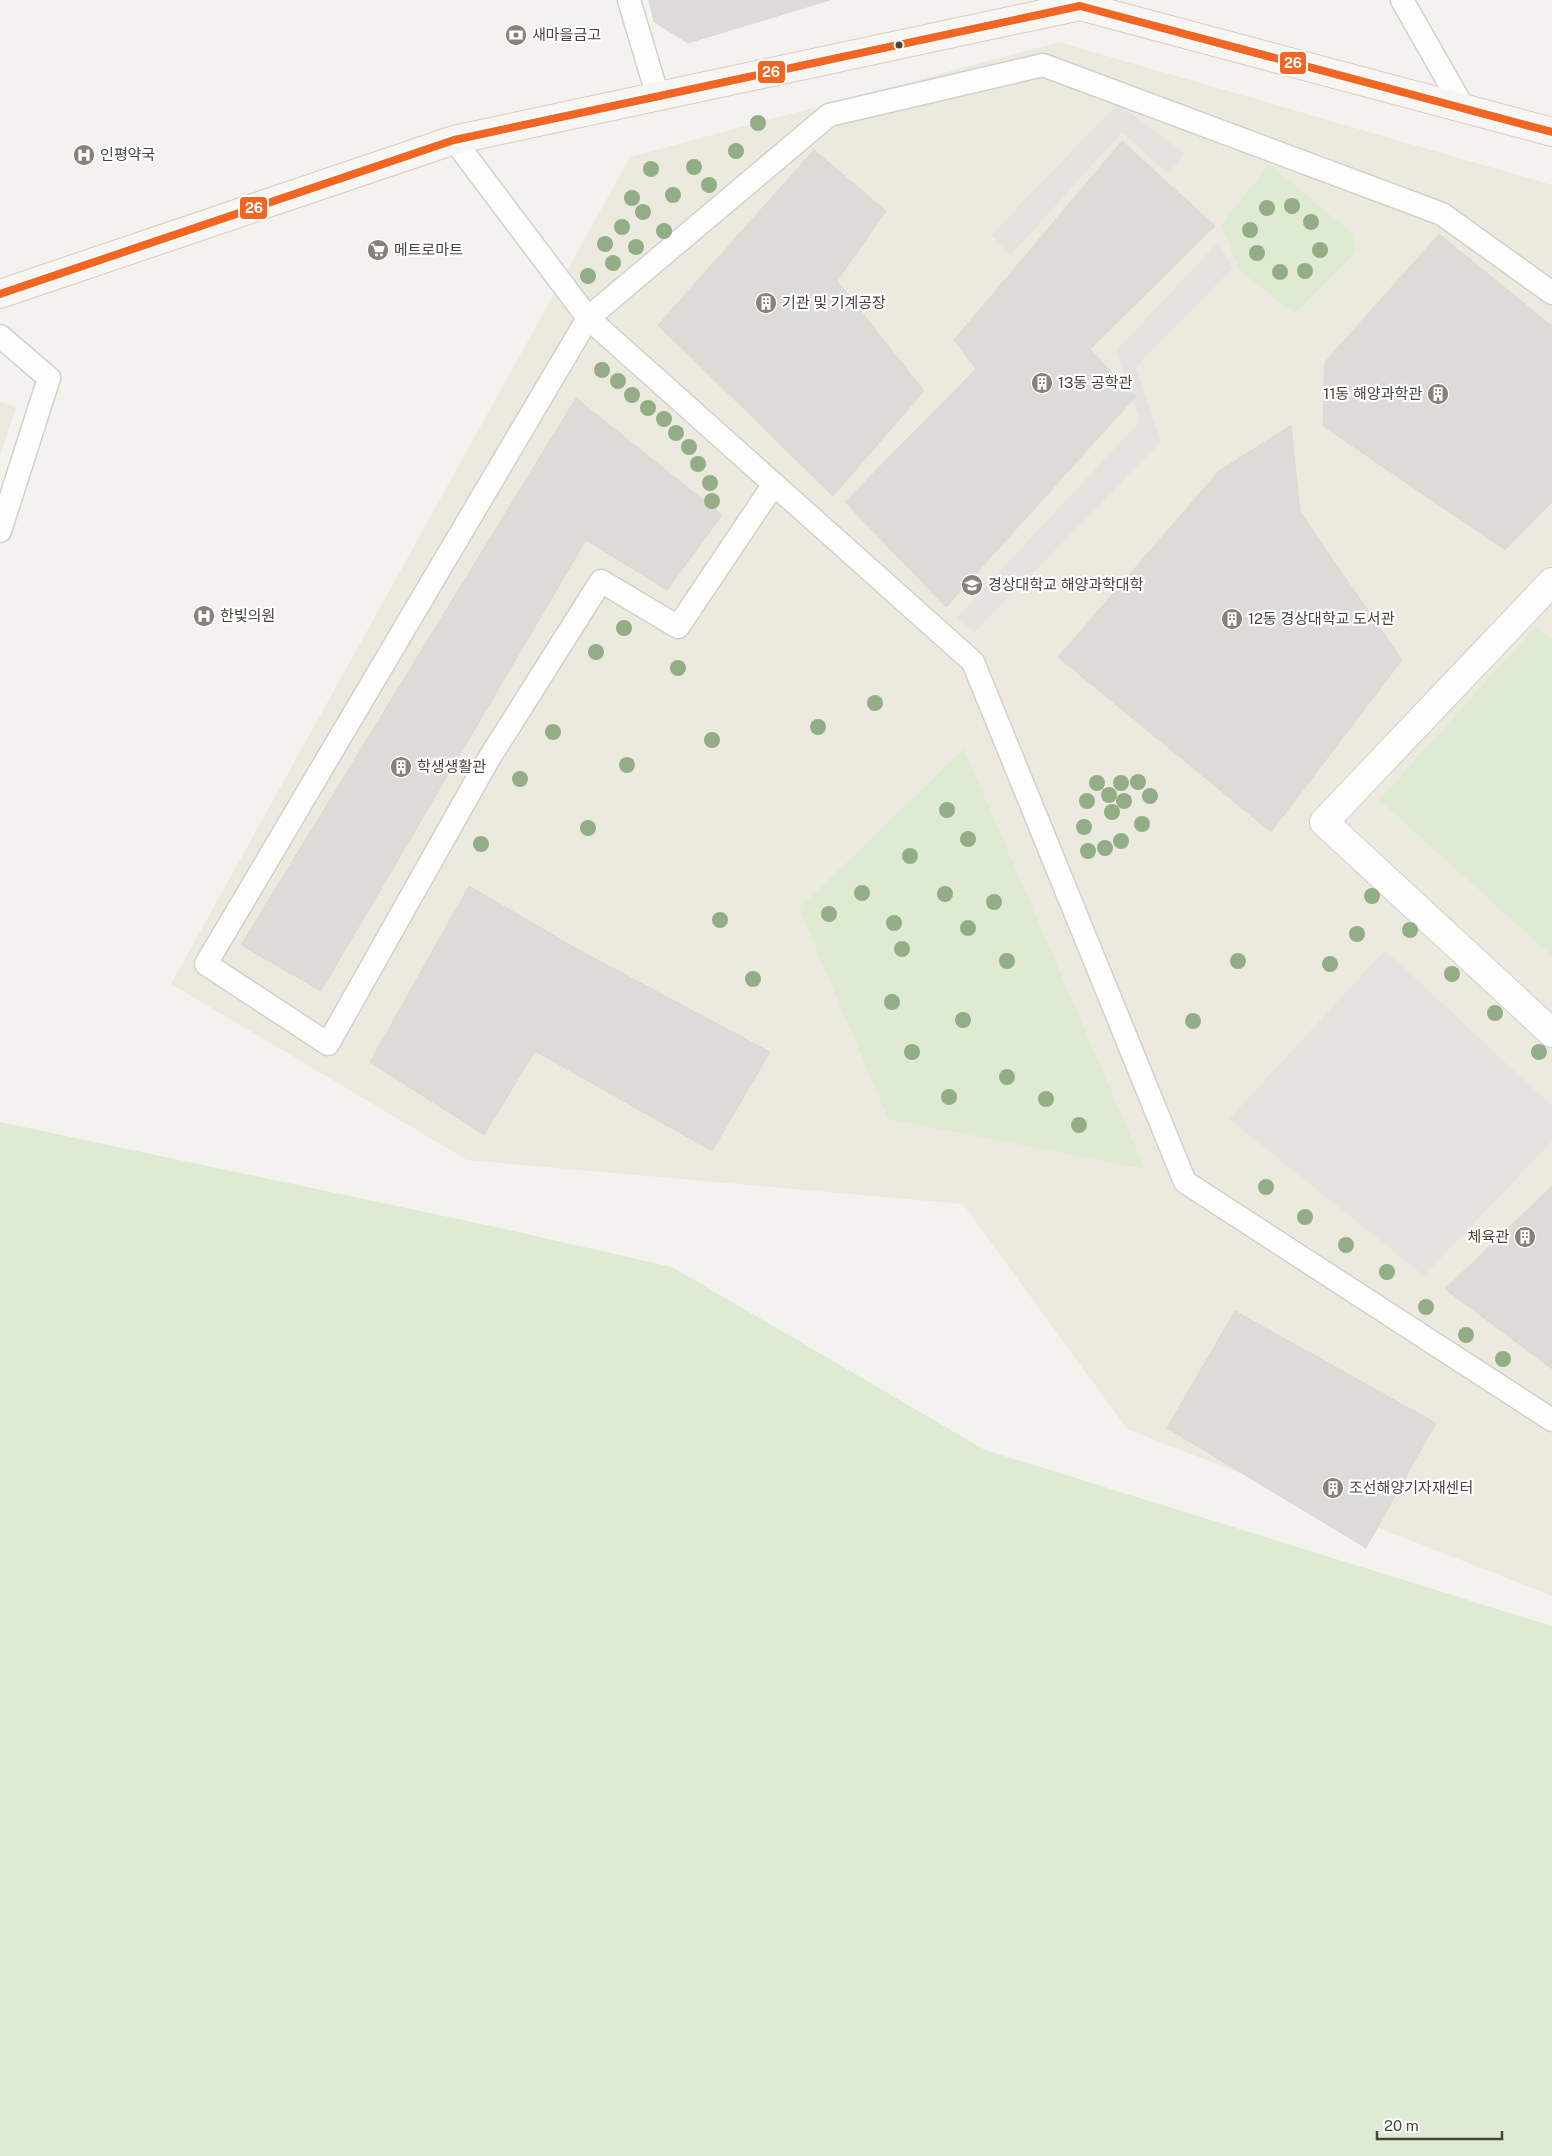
<svg xmlns="http://www.w3.org/2000/svg" width="1552" height="2156" viewBox="0 0 1552 2156" font-family="'Public Sans','Noto Sans KR',sans-serif">
  <rect width="100%" height="100%" fill="#f3f2ef"/>
  <g fill="#eceadf">
    <polygon points="1059,42 1552,185 1552,1596 1127,1429 963,1204 467,1160 171,984 630,157"/>
    <polygon points="0,402 16,407 0,456"/>
  </g>
  <g fill="#deebd2">
    <polygon points="1269,164 1352,233 1356,252 1295,314 1240,271 1221,225"/>
    <polygon points="1535,627 1552,640 1552,956 1379,800"/>
    <polygon points="964,749 1145,1169 888,1119 799,908"/>
    <polygon points="0,1122 491,1226 672,1267 985,1450 1552,1626 1552,2156 0,2156"/>
  </g>
  <g fill="#e5e3e0">
    <polygon points="1118,103 1185,154 1168,174 1122,132 1011,255 991,235"/>
    <polygon points="1218,242 1233,268 1136,367 1161,442 975,632 956,618 1140,421 1116,351"/>
    <polygon points="1385,950 1552,1106 1552,1141 1424,1276 1229,1119"/>
  </g>
  <g fill="#dddbd7" stroke="#dbd9d5">
    <polygon points="649,0 830,0 688,43 654,22"/>
    <polygon points="1122,141 1215,226 1090,349 1135,397 946,607 845,502 976,369 954,340"/>
    <polygon points="814,150 886,211 837,281 924,391 833,496 658,325"/>
    <polygon points="1439,234 1552,326 1552,502 1505,550 1323,426 1325,362"/>
    <polygon points="576,398 722,515 667,590 586,540 321,991 241,945"/>
    <polygon points="1291,425 1300,512 1402,660 1271,832 1058,657 1219,471"/>
    <polygon points="469,886 579,950 770,1052 712,1151 535,1051 484,1135 370,1062"/>
    <polygon points="1552,1186 1552,1369 1445,1289"/>
    <polygon points="1235,1311 1436,1423 1366,1548 1167,1428"/>
  </g>
  <g fill="none" stroke-linecap="round" stroke-linejoin="round">
    <g stroke="#d1d0cc" stroke-width="25">
      <g id="service">
        <polyline points="629,0 658,97"/>
        <polyline points="1402,0 1464,109"/>
        <polyline points="454,140 588,318 973,662 1185,1182 1552,1420"/>
        <polyline points="0,336 49,378 0,531"/>
        <polyline points="774,484 678,627 601,581 488,760 328,1044 206,964 588,318 829,115 1043,65 1442,214 1552,293"/>
      </g>
    </g>
    <g stroke="#d1d0cc" stroke-width="30">
      <polyline id="pedestrian" points="1552,582 1324,822 1552,1033"/>
    </g>
    <g stroke="#d2cfc6" stroke-width="30">
      <polyline id="secondary" points="0,294 454,140 1080,6 1552,132"/>
    </g>
    <use href="#service" stroke="#fdfdfd" stroke-width="22"/>
    <use href="#pedestrian" stroke="#fdfdfd" stroke-width="28"/>
    <use href="#secondary" stroke="#f7f6f2" stroke-width="28"/>
    <g stroke="#fff" stroke-width="11">
      <polyline id="bus-1" points="0,294 454,140 1080,6 1552,132"/>
    </g>
    <use href="#bus-1" stroke="#f26522" stroke-width="8"/>
  </g>
  <g fill="#93ae87">
    <circle cx="758" cy="123" r="8"/>
    <circle cx="736" cy="151" r="8"/>
    <circle cx="694" cy="167" r="8"/>
    <circle cx="651" cy="169" r="8"/>
    <circle cx="709" cy="185" r="8"/>
    <circle cx="673" cy="195" r="8"/>
    <circle cx="632" cy="198" r="8"/>
    <circle cx="1292" cy="206" r="8"/>
    <circle cx="1267" cy="208" r="8"/>
    <circle cx="643" cy="212" r="8"/>
    <circle cx="1311" cy="222" r="8"/>
    <circle cx="622" cy="227" r="8"/>
    <circle cx="1250" cy="230" r="8"/>
    <circle cx="664" cy="231" r="8"/>
    <circle cx="605" cy="244" r="8"/>
    <circle cx="636" cy="247" r="8"/>
    <circle cx="1320" cy="250" r="8"/>
    <circle cx="1257" cy="253" r="8"/>
    <circle cx="613" cy="263" r="8"/>
    <circle cx="1305" cy="271" r="8"/>
    <circle cx="1280" cy="272" r="8"/>
    <circle cx="588" cy="276" r="8"/>
    <circle cx="602" cy="370" r="8"/>
    <circle cx="618" cy="381" r="8"/>
    <circle cx="632" cy="395" r="8"/>
    <circle cx="648" cy="408" r="8"/>
    <circle cx="664" cy="419" r="8"/>
    <circle cx="676" cy="433" r="8"/>
    <circle cx="689" cy="447" r="8"/>
    <circle cx="698" cy="464" r="8"/>
    <circle cx="710" cy="483" r="8"/>
    <circle cx="712" cy="501" r="8"/>
    <circle cx="624" cy="628" r="8"/>
    <circle cx="596" cy="652" r="8"/>
    <circle cx="678" cy="668" r="8"/>
    <circle cx="875" cy="703" r="8"/>
    <circle cx="818" cy="727" r="8"/>
    <circle cx="553" cy="732" r="8"/>
    <circle cx="712" cy="740" r="8"/>
    <circle cx="627" cy="765" r="8"/>
    <circle cx="520" cy="779" r="8"/>
    <circle cx="1138" cy="782" r="8"/>
    <circle cx="1097" cy="783" r="8"/>
    <circle cx="1121" cy="783" r="8"/>
    <circle cx="1109" cy="795" r="8"/>
    <circle cx="1150" cy="796" r="8"/>
    <circle cx="1087" cy="801" r="8"/>
    <circle cx="1124" cy="801" r="8"/>
    <circle cx="947" cy="810" r="8"/>
    <circle cx="1112" cy="812" r="8"/>
    <circle cx="1142" cy="824" r="8"/>
    <circle cx="1084" cy="827" r="8"/>
    <circle cx="588" cy="828" r="8"/>
    <circle cx="968" cy="839" r="8"/>
    <circle cx="1121" cy="841" r="8"/>
    <circle cx="481" cy="844" r="8"/>
    <circle cx="1105" cy="848" r="8"/>
    <circle cx="1088" cy="851" r="8"/>
    <circle cx="910" cy="856" r="8"/>
    <circle cx="862" cy="893" r="8"/>
    <circle cx="945" cy="894" r="8"/>
    <circle cx="1372" cy="896" r="8"/>
    <circle cx="994" cy="902" r="8"/>
    <circle cx="829" cy="914" r="8"/>
    <circle cx="720" cy="920" r="8"/>
    <circle cx="894" cy="923" r="8"/>
    <circle cx="968" cy="928" r="8"/>
    <circle cx="1410" cy="930" r="8"/>
    <circle cx="1357" cy="934" r="8"/>
    <circle cx="902" cy="949" r="8"/>
    <circle cx="1007" cy="961" r="8"/>
    <circle cx="1238" cy="961" r="8"/>
    <circle cx="1330" cy="964" r="8"/>
    <circle cx="1452" cy="974" r="8"/>
    <circle cx="753" cy="979" r="8"/>
    <circle cx="892" cy="1002" r="8"/>
    <circle cx="1495" cy="1013" r="8"/>
    <circle cx="963" cy="1020" r="8"/>
    <circle cx="1193" cy="1021" r="8"/>
    <circle cx="912" cy="1052" r="8"/>
    <circle cx="1539" cy="1052" r="8"/>
    <circle cx="1007" cy="1077" r="8"/>
    <circle cx="949" cy="1097" r="8"/>
    <circle cx="1046" cy="1099" r="8"/>
    <circle cx="1079" cy="1125" r="8"/>
    <circle cx="1266" cy="1187" r="8"/>
    <circle cx="1305" cy="1217" r="8"/>
    <circle cx="1346" cy="1245" r="8"/>
    <circle cx="1387" cy="1272" r="8"/>
    <circle cx="1426" cy="1307" r="8"/>
    <circle cx="1466" cy="1335" r="8"/>
    <circle cx="1503" cy="1359" r="8"/>
  </g>
  <defs>
    <g id="bank-disc" transform="scale(1.125)"><circle r="9.5" fill="#848279" stroke="#fff"/><path d="M-6-4H6V4H-6ZM0-2.3a2.3 2.3 0 1 0 0 4.6a2.3 2.3 0 1 0 0-4.6Z" fill="#fff"/></g>
    <g id="hospital-disc" transform="scale(1.125)"><circle r="9.5" fill="#848279" stroke="#fff"/><path d="M-5-5h3v3.5h4V-5h3V5h-3V1.5h-4V5h-3Z" fill="#fff"/></g>
    <g id="supermarket-disc" transform="scale(1.125)"><circle r="9.5" fill="#848279" stroke="#fff"/><path d="M-6-5.5h2.5l.6 2H6L4.5 2H-2.5L-4.4-4H-6ZM-1.5 3.2a1.3 1.3 0 1 0 .1 0ZM3 3.2a1.3 1.3 0 1 0 .1 0Z" fill="#fff"/></g>
    <g id="building-disc" transform="scale(1.125)"><circle r="9.5" fill="#848279" stroke="#fff"/><path d="M-4-6H4V6H1V3H-1V6H-4ZM-2.5-4.3h1.7v1.8h-1.7ZM.8-4.3h1.7v1.8H.8ZM-2.5-1h1.7V.8h-1.7ZM.8-1h1.7V.8H.8Z" fill="#fff"/></g>
    <g id="university-disc" transform="scale(1.125)"><circle r="9.5" fill="#848279" stroke="#fff"/><path d="M0-5L7-2L0 1L-7-2ZM-4 1L0 2.5L4 1V4Q0 6-4 4Z" fill="#fff"/></g>
  </defs>
  <g fill-rule="evenodd">
    <use href="#bank-disc" x="516" y="35"/>
    <use href="#hospital-disc" x="84" y="155"/>
    <use href="#supermarket-disc" x="378" y="250"/>
    <use href="#building-disc" x="766" y="303"/>
    <use href="#building-disc" x="1042" y="383"/>
    <use href="#building-disc" x="1438" y="394"/>
    <use href="#university-disc" x="972" y="585"/>
    <use href="#hospital-disc" x="204" y="616"/>
    <use href="#building-disc" x="1232" y="619"/>
    <use href="#building-disc" x="401" y="767"/>
    <use href="#building-disc" x="1525" y="1237"/>
    <use href="#building-disc" x="1333" y="1488"/>
  </g>
  <circle fill="#49453a" stroke="#fff" stroke-width="2" cx="899" cy="45" r="4.5"/>
  <g text-anchor="middle" stroke-width="4.5" stroke-linejoin="round" paint-order="stroke">
    <g font-size="15" fill="#49453a" stroke="#fff" text-anchor="start">
      <text x="532" y="40">새마을금고</text>
      <text x="100" y="160">인평약국</text>
      <text x="394" y="255">메트로마트</text>
      <text x="782" y="308">기관 및 기계공장</text>
      <text x="1058" y="388">13동 공학관</text>
      <text x="1422" y="399" text-anchor="end">11동 해양과학관</text>
      <text x="988" y="590">경상대학교 해양과학대학</text>
      <text x="220" y="621">한빛의원</text>
      <text x="1248" y="624">12동 경상대학교 도서관</text>
      <text x="417" y="772">학생생활관</text>
      <text x="1509" y="1242" text-anchor="end">체육관</text>
      <text x="1349" y="1493">조선해양기자재센터</text>
    </g>
  </g>
  <g stroke="#fff" stroke-width="2">
    <rect x="1279" y="51" width="28" height="24" rx="5" fill="#f26522"/>
    <rect x="757" y="60" width="29" height="24" rx="5" fill="#f26522"/>
    <rect x="239" y="196" width="29" height="24" rx="5" fill="#f26522"/>
  </g>
  <g font-size="14" text-anchor="middle" font-weight="bold" fill="#fff">
    <text x="1293" y="68">26</text>
    <text x="771" y="77">26</text>
    <text x="254" y="213">26</text>
  </g>
  <path d="M1377 2131v8h125v-8" fill="none" stroke="#49453a" stroke-width="2.5"/>
  <text x="1384" y="2131" font-size="15" fill="#49453a" stroke="#ffffff" stroke-width="4" paint-order="stroke">20 m</text>
</svg>
